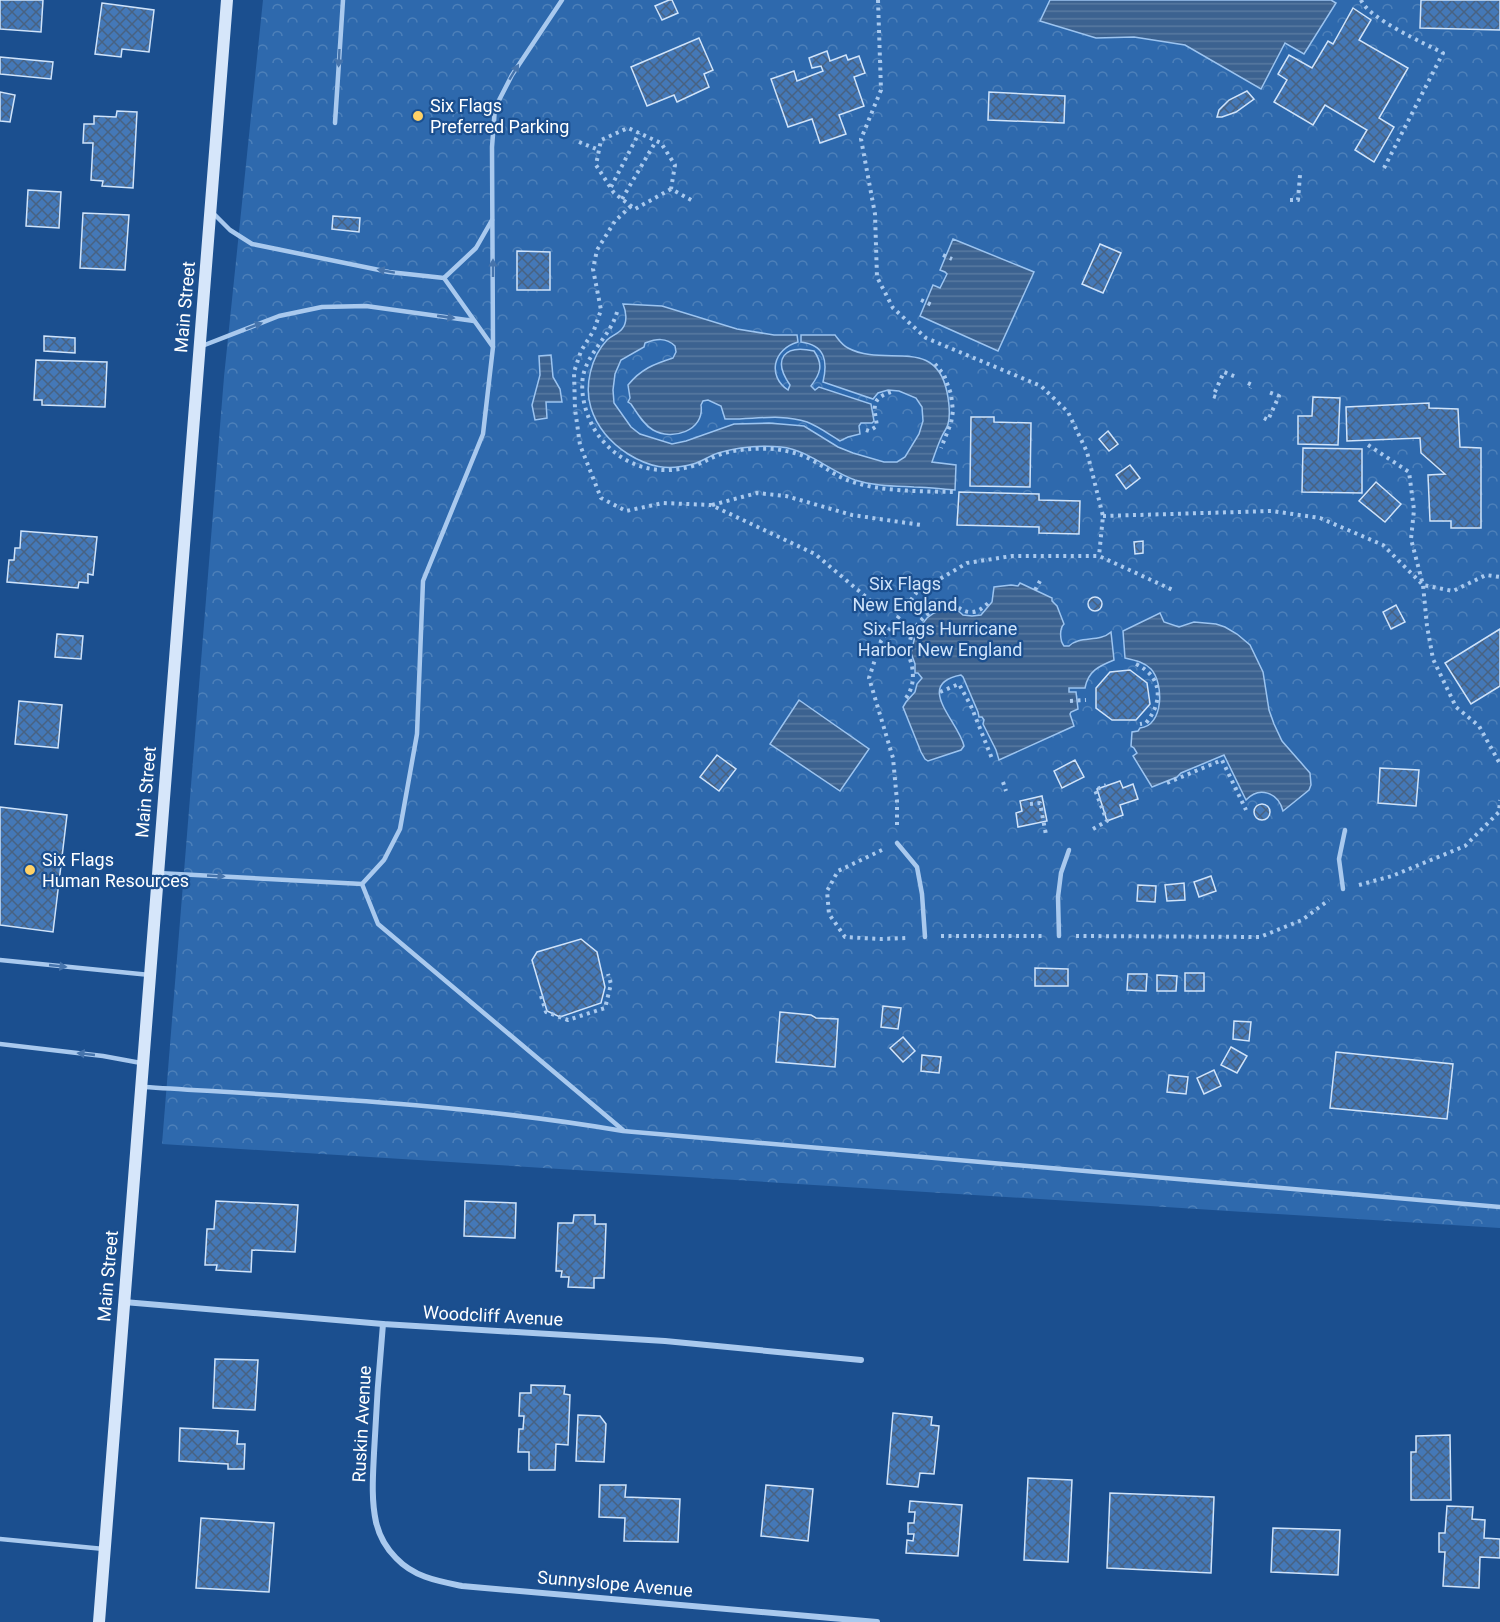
<svg xmlns="http://www.w3.org/2000/svg" width="1500" height="1622" viewBox="0 0 1500 1622" font-family="Roboto,sans-serif">
  <defs>
    <pattern id="park-crowns" width="20" height="18" patternUnits="userSpaceOnUse" patternTransform="scale(1.5)"><rect width="20" height="18" fill="#2e69ad"/><path d="M2 6a3 3 0 1 1 6 0M12 15a3 3 0 1 1 6 0" fill="none" stroke="#4d80b9"/></pattern>
    <pattern id="water-rules" width="6" height="5" patternUnits="userSpaceOnUse" patternTransform="scale(1.5)"><rect width="6" height="5" fill="#3c6290"/><path d="M0 2.5h6" fill="none" stroke="#597aa1"/></pattern>
    <pattern id="building-cross-hatch" width="8" height="8" patternUnits="userSpaceOnUse" patternTransform="scale(1.5)"><rect width="8" height="8" fill="#4478b7"/><path d="M0 0l8 8M0 8l8-8" fill="none" stroke="#486282"/></pattern>
  </defs>
  <rect width="100%" height="100%" fill="#1b4f8f"/>
  <polygon fill="url(#park-crowns)" points="263,0 1500,0 1500,1228 162,1144 224,377"/>
  <g fill="url(#water-rules)" stroke="#9cc4f0" stroke-width="1.5">
    <polygon points="1050,0 1331,0 1336,3 1304,54 1285,43 1261,89 1185,45 1134,37 1096,38 1040,21"/>
    <polygon points="953,239 1034,272 998,351 920,316 933,285 940,288 947,274 945,272 940,270"/>
    <path d="M623 304 662 306 737 329 774 335H797L798 342C773 349 767 376 788 390L790 385C772 359 784 344 814 351 824 365 820 374 811 386L815 390 819 387 871 404 874 421 872 423H861L859 426 860 434 848 437 840 441C830 435 818 426 807 422 780 413 752 420 725 419L721 406 708 400 703 401 701 405C705 431 672 441 653 430 643 424 637 413 631 404L628 402 630 398 628 385C641 369 654 364 673 358L676 352 675 346C666 337 656 339 645 343L644 347 621 360 615 374 613 390 614 403 631 427 640 434 672 444 686 441 734 424 769 423 804 426 838 447 853 453 884 462H897L905 457 919 434 923 421 922 407 916 398 899 391 888 390 878 393 873 399 823 382C828 361 825 345 801 342V335H835C839 340 842 345 848 348 885 368 935 335 947 392 949 402 951 413 948 424 947 428 944 432 942 436 938 444 935 454 932 462L956 465 955 490C941 489 928 487 914 487 895 486 874 486 855 480 829 471 809 450 781 447 760 445 738 447 718 453 709 456 701 462 693 464 667 471 649 467 628 454 611 443 597 427 591 408 584 386 591 357 607 340 611 336 618 334 622 329 628 322 626 311 623 304Z"/>
    <polygon points="551,355 553,377 560,389 562,402 546,402 547,418 535,420 532,405 540,375 539,356"/>
    <path d="M1020 583 1052 598V601L1057 606 1064 624C1059 629 1060 641 1064 646H1069C1080 635 1099 643 1111 632L1114 660C1099 666 1088 671 1085 688H1069V692H1076L1078 709 1071 712 1070 714 1074 726 999 760 996 750 983 724 984 720 982 717H979L978 712 963 677 961 675C913 684 959 722 964 746L961 750 928 761 925 759 921 752 903 707 906 702 915 692 917 684 922 678 918 673H915V664L911 653 916 632 927 618 934 613 949 607H954L963 615 972 616 981 615 992 602 994 587 1011 585 1018 586Z"/>
    <path d="M1160 613 1164 622 1179 627 1194 622 1216 624 1225 627 1237 634 1250 645 1263 672 1269 710 1274 724 1282 741 1310 773 1311 785 1309 790 1283 811C1278 792 1259 786 1246 800L1224 755 1181 773 1177 777 1152 787 1133 756 1137 753 1134 748 1131 746 1132 732 1138 731 1140 728C1164 726 1164 683 1151 669 1144 662 1134 660 1125 658L1123 631Z"/>
    <polygon points="799,700 869,749 840,791 770,744"/>
  </g>
  <g fill="url(#building-cross-hatch)" stroke="#cfe3fa" stroke-width="1.5">
    <polygon points="0,0 43,0 41,32 0,29"/>
    <polygon points="669,0 672,0 678,13 662,20 655,6"/>
    <polygon points="1421,0 1500,0 1500,30 1420,28"/>
    <polygon points="102,3 154,10 149,52 122,49 121,57 95,54"/>
    <polygon points="1353,8 1371,20 1359,40 1408,68 1379,118 1394,127 1374,162 1355,150 1367,130 1325,105 1313,125 1274,102 1287,80 1278,74 1289,55 1312,68 1328,41 1333,44"/>
    <polygon points="699,38 713,70 704,74 709,87 677,102 674,95 647,106 631,67"/>
    <polygon points="827,51 830,61 846,55 848,60 859,56 865,73 854,77 864,106 839,115 846,134 820,143 812,119 788,127 771,79 794,71 797,81 823,71 821,66 812,68 809,58"/>
    <polygon points="0,57 53,62 51,79 0,74"/>
    <polygon points="1247,91 1254,99 1236,112 1222,117 1217,117 1219,110 1229,100"/>
    <polygon points="0,92 15,95 10,122 0,121"/>
    <polygon points="989,92 1065,96 1064,123 988,120"/>
    <polygon points="117,111 137,112 133,188 102,186 103,181 91,180 93,143 83,143 84,124 94,124 94,116 116,117"/>
    <polygon points="28,190 61,192 59,228 26,226"/>
    <polygon points="83,213 129,215 125,270 80,268"/>
    <polygon points="333,216 360,218 359,232 332,229"/>
    <polygon points="1100,244 1121,253 1103,293 1082,284"/>
    <polygon points="517,251 550,252 550,290 517,290"/>
    <polygon points="44,336 75,338 75,353 44,351"/>
    <polygon points="36,360 107,362 105,407 42,405 42,400 34,400"/>
    <polygon points="1313,397 1340,398 1338,445 1298,444 1298,416 1312,416"/>
    <polygon points="1429,403 1429,408 1458,409 1460,447 1481,448 1481,528 1451,528 1451,521 1430,521 1428,475 1445,474 1421,453 1420,438 1347,441 1346,407"/>
    <polygon points="971,417 994,417 994,422 1031,423 1030,487 970,486"/>
    <polygon points="1108,431 1118,444 1109,451 1099,439"/>
    <polygon points="1303,448 1362,449 1362,493 1302,492"/>
    <polygon points="1130,465 1140,478 1126,489 1116,475"/>
    <polygon points="1376,482 1401,504 1385,522 1359,501"/>
    <polygon points="959,492 1039,494 1039,500 1080,501 1079,534 1039,533 1039,527 957,525"/>
    <polygon points="21,531 97,537 93,575 88,574 88,583 79,582 78,588 7,582 9,560 14,560 15,548 20,548"/>
    <polygon points="1143,541 1143,553 1135,554 1134,542"/>
    <circle cx="1095" cy="604" r="7"/>
    <polygon points="1396,605 1405,622 1391,629 1383,612"/>
    <polygon points="1500,629 1500,686 1471,704 1445,663"/>
    <polygon points="57,634 83,636 81,659 55,657"/>
    <polygon points="1130,670 1147,683 1150,704 1136,720 1112,720 1096,708 1096,688 1110,672"/>
    <polygon points="19,701 62,705 58,748 15,744"/>
    <polygon points="717,755 736,769 719,791 700,777"/>
    <polygon points="1075,760 1084,777 1062,788 1054,771"/>
    <polygon points="1380,768 1419,770 1416,806 1378,803"/>
    <polygon points="1120,781 1123,788 1133,784 1138,799 1120,805 1123,815 1107,821 1097,789"/>
    <polygon points="1042,796 1047,821 1018,827 1016,813 1022,811 1020,801"/>
    <circle cx="1262" cy="812" r="8"/>
    <polygon points="0,807 67,815 53,932 0,925"/>
    <polygon points="1211,876 1216,891 1199,897 1194,882"/>
    <polygon points="1184,883 1185,900 1167,901 1165,885"/>
    <polygon points="1138,885 1156,886 1155,902 1137,901"/>
    <polygon points="581,939 597,952 605,987 601,1003 560,1017 547,1011 532,960 537,952"/>
    <polygon points="1035,968 1068,969 1068,986 1035,986"/>
    <rect x="1185" y="973" width="19" height="18"/>
    <polygon points="1128,974 1147,974 1146,991 1127,990"/>
    <polygon points="1157,975 1177,976 1176,991 1157,991"/>
    <polygon points="883,1006 901,1008 898,1029 881,1027"/>
    <polygon points="780,1012 811,1015 816,1018 838,1019 835,1067 776,1062"/>
    <polygon points="1234,1021 1251,1022 1249,1041 1233,1039"/>
    <polygon points="903,1037 915,1051 903,1062 890,1048"/>
    <polygon points="1231,1047 1247,1056 1237,1073 1221,1065"/>
    <polygon points="1336,1052 1453,1064 1447,1119 1330,1108"/>
    <polygon points="922,1055 941,1057 939,1073 921,1071"/>
    <polygon points="1214,1070 1221,1086 1204,1094 1197,1078"/>
    <polygon points="1169,1075 1188,1077 1186,1094 1167,1092"/>
    <polygon points="216,1201 298,1205 295,1252 252,1250 251,1272 216,1270 217,1265 205,1265 207,1229 214,1229"/>
    <polygon points="465,1201 516,1203 515,1238 464,1236"/>
    <polygon points="574,1215 595,1215 595,1224 606,1224 604,1278 594,1278 594,1288 568,1287 569,1277 561,1277 562,1271 556,1271 558,1223 573,1223"/>
    <polygon points="215,1359 258,1360 255,1410 213,1408"/>
    <polygon points="531,1385 565,1386 564,1394 570,1395 568,1445 556,1444 555,1470 529,1470 529,1452 518,1452 519,1429 523,1429 524,1416 519,1416 520,1393 531,1393"/>
    <polygon points="893,1413 932,1417 931,1425 939,1426 934,1474 920,1473 918,1487 887,1484"/>
    <polygon points="578,1415 600,1416 606,1424 604,1462 576,1461"/>
    <polygon points="180,1428 238,1431 237,1444 245,1444 244,1469 228,1469 228,1464 179,1461"/>
    <polygon points="1450,1435 1451,1500 1411,1500 1411,1452 1416,1452 1416,1436"/>
    <polygon points="1028,1478 1072,1480 1068,1562 1024,1560"/>
    <polygon points="600,1485 626,1485 625,1497 680,1499 678,1542 624,1541 625,1518 599,1517"/>
    <polygon points="766,1485 813,1489 808,1541 761,1536"/>
    <polygon points="1110,1493 1214,1497 1211,1573 1107,1568"/>
    <polygon points="910,1501 962,1505 958,1556 906,1553 907,1540 913,1541 914,1534 908,1534 908,1523 914,1523 915,1512 909,1512"/>
    <polygon points="1447,1506 1473,1507 1472,1519 1485,1520 1484,1538 1500,1539 1500,1558 1480,1557 1479,1588 1443,1586 1445,1552 1439,1552 1439,1533 1445,1533"/>
    <polygon points="201,1518 274,1523 269,1592 196,1588"/>
    <polygon points="1273,1528 1340,1530 1338,1575 1271,1572"/>
  </g>
  <g fill="none" stroke-linecap="round" stroke-linejoin="round">
    <g stroke="#a9c9ee" stroke-width="4" stroke-dasharray="3 4.5" stroke-linecap="butt">
      <polyline points="878,0 881,90 861,139 875,214 877,277 893,308 926,338 1041,386 1068,412 1087,452 1103,516 1099,556"/>
      <path d="M1361 0C1369 19 1424 43 1443 53L1384 168"/>
      <polyline points="579,142 599,150"/>
      <polyline points="611,187 639,133"/>
      <polyline points="671,189 635,209 614,193 596,165 601,140 628,128 661,143 675,165 671,189 693,201"/>
      <polyline points="622,199 656,141"/>
      <polyline points="1290,200 1298,200 1300,175"/>
      <polyline points="631,206 615,221 597,250 593,269 601,310 594,330 581,351 574,372 575,409 580,445 601,498 626,511 663,503 711,505 815,554 872,602"/>
      <polyline points="943,255 952,259"/>
      <polyline points="921,300 932,305"/>
      <path d="M617 312C611 335 588 352 583 376 580 395 586 416 596 432 619 466 657 478 696 465 705 462 712 457 721 454 738 449 757 448 775 449 787 451 799 453 810 459 824 466 835 476 850 481 881 492 920 491 953 492"/>
      <polyline points="935,364 944,375 951,394 953,411 951,423 941,448"/>
      <polyline points="1248,383 1252,385 1250,388"/>
      <polyline points="1216,397 1213,396 1224,372 1236,377"/>
      <polyline points="1264,418 1268,420 1279,396 1266,391"/>
      <path d="M866 430 869 431 877 426C874 406 870 398 894 391"/>
      <polyline points="1368,445 1409,472 1414,510 1411,539 1423,585 1427,626 1433,659 1456,707 1479,726 1500,764"/>
      <polyline points="712,505 757,493 786,496 852,515 921,525"/>
      <polyline points="1103,516 1272,511 1320,518 1383,545 1423,585 1453,591 1486,575 1500,577"/>
      <polyline points="1035,590 1040,581"/>
      <path d="M1136 664C1163 677 1163 702 1146 723L1140 724"/>
      <polyline points="940,692 959,684 971,706 993,761"/>
      <path d="M906 698C913 688 914 678 912 666 911 662 909 657 909 652 908 626 929 609 952 602 965 615 976 616 989 602"/>
      <polyline points="1070,701 1086,700"/>
      <polyline points="1003,782 1006,791"/>
      <polyline points="1167,783 1222,760 1246,810"/>
      <polyline points="1030,804 1040,803 1046,835"/>
      <polyline points="897,825 897,801 893,758 869,678 881,641 916,593 967,563 1012,556 1099,556 1175,591"/>
      <polyline points="1093,829 1107,821 1095,790 1106,785"/>
      <polyline points="882,850 838,871 827,891 829,914 845,937 880,939 907,938"/>
      <polyline points="1359,885 1392,876 1465,846 1499,812 1500,800"/>
      <polyline points="941,936 1042,936"/>
      <polyline points="1076,936 1260,937 1302,920 1329,900"/>
      <polyline points="541,996 546,1012 568,1020 605,1008 611,984 608,974"/>
    </g>
    <g stroke="#a9c9ee" stroke-width="4.5">
      <polyline points="335,123 343,0"/>
      <polyline points="213,213 230,230 252,244 389,272 444,278 476,248 492,220"/>
      <polyline points="202,346 279,316 322,307 366,306 474,321"/>
      <polyline points="493,347 492,147 495,108 512,75 562,0"/>
      <polyline points="897,843 917,867 922,894 925,937"/>
      <polyline points="158,873 362,884 384,860 400,829 417,734 423,581 483,434 493,347 444,278"/>
      <polyline points="362,884 378,924 623,1130"/>
      <polyline points="1343,889 1339,859 1345,830"/>
      <polyline points="1059,936 1058,897 1061,873 1069,850"/>
      <polyline points="0,960 150,975"/>
      <polyline points="0,1044 103,1056 141,1063"/>
      <path d="M144 1087C304 1097 465 1104 623 1131L1500 1207"/>
      <polyline points="0,1539 104,1549"/>
    </g>
    <g stroke="#a9c9ee" stroke-width="6">
      <polyline points="124,1302 383,1324 665,1341 861,1360"/>
      <path d="M383 1324C379 1367 376 1410 374 1453 373 1475 371 1499 376 1522 379 1535 386 1548 396 1558 414 1577 437 1581 462 1586L877 1622"/>
    </g>
    <polyline stroke="#d6e6fa" stroke-width="12" points="99,1622 227,0"/>
  </g>
  <defs><path id="oneway-solid" d="M-6-.8H1V-3.2L6.5 0L1 3.2V.8H-6Z" transform="scale(1.5)"/></defs>
  <g fill="#4674ac">
    <use href="#oneway-solid" transform="translate(339 58) rotate(93)"/>
    <use href="#oneway-solid" transform="translate(514 72) rotate(-59)"/>
    <use href="#oneway-solid" transform="translate(493 268) rotate(-90)"/>
    <use href="#oneway-solid" transform="translate(386 271) rotate(-170)"/>
    <use href="#oneway-solid" transform="translate(446 317) rotate(8)"/>
    <use href="#oneway-solid" transform="translate(254 326) rotate(-21)"/>
    <use href="#oneway-solid" transform="translate(216 876) rotate(3)"/>
    <use href="#oneway-solid" transform="translate(58 966) rotate(6)"/>
    <use href="#oneway-solid" transform="translate(86 1054) rotate(-174)"/>
  </g>
  <g fill="#ffd166" stroke="#1b4f8f" stroke-width="2">
    <circle cx="418" cy="116" r="6"/>
    <circle cx="30" cy="870" r="6"/>
  </g>
  <g text-anchor="middle" stroke-width="4.5" stroke-linejoin="round" paint-order="stroke">
    <g font-size="18" fill="#fff" stroke="#1b4f8f" text-anchor="start">
      <text x="430" y="112">Six Flags<tspan x="430" dy="21">Preferred Parking</tspan></text>
      <text x="42" y="866">Six Flags<tspan x="42" dy="21">Human Resources</tspan></text>
    </g>
    <g font-size="18" fill="#fff" stroke="#1b4f8f">
      <text transform="translate(185 307) rotate(-85)" y="6">Main Street</text>
      <text transform="translate(146 792) rotate(-85)" y="6">Main Street</text>
      <text transform="translate(108 1276) rotate(-85)" y="6">Main Street</text>
      <text transform="translate(493 1316) rotate(3)" y="6">Woodcliff Avenue</text>
      <text transform="translate(362 1424) rotate(-87)" y="6">Ruskin Avenue</text>
      <text transform="translate(615 1584) rotate(5)" y="6">Sunnyslope Avenue</text>
    </g>
    <g font-size="18" fill="#cfe3fa" stroke="#1b4f8f">
      <text x="905" y="590">Six Flags<tspan x="905" dy="21">New England</tspan></text>
      <text x="940" y="635">Six Flags Hurricane<tspan x="940" dy="21">Harbor New England</tspan></text>
    </g>
  </g>
</svg>
